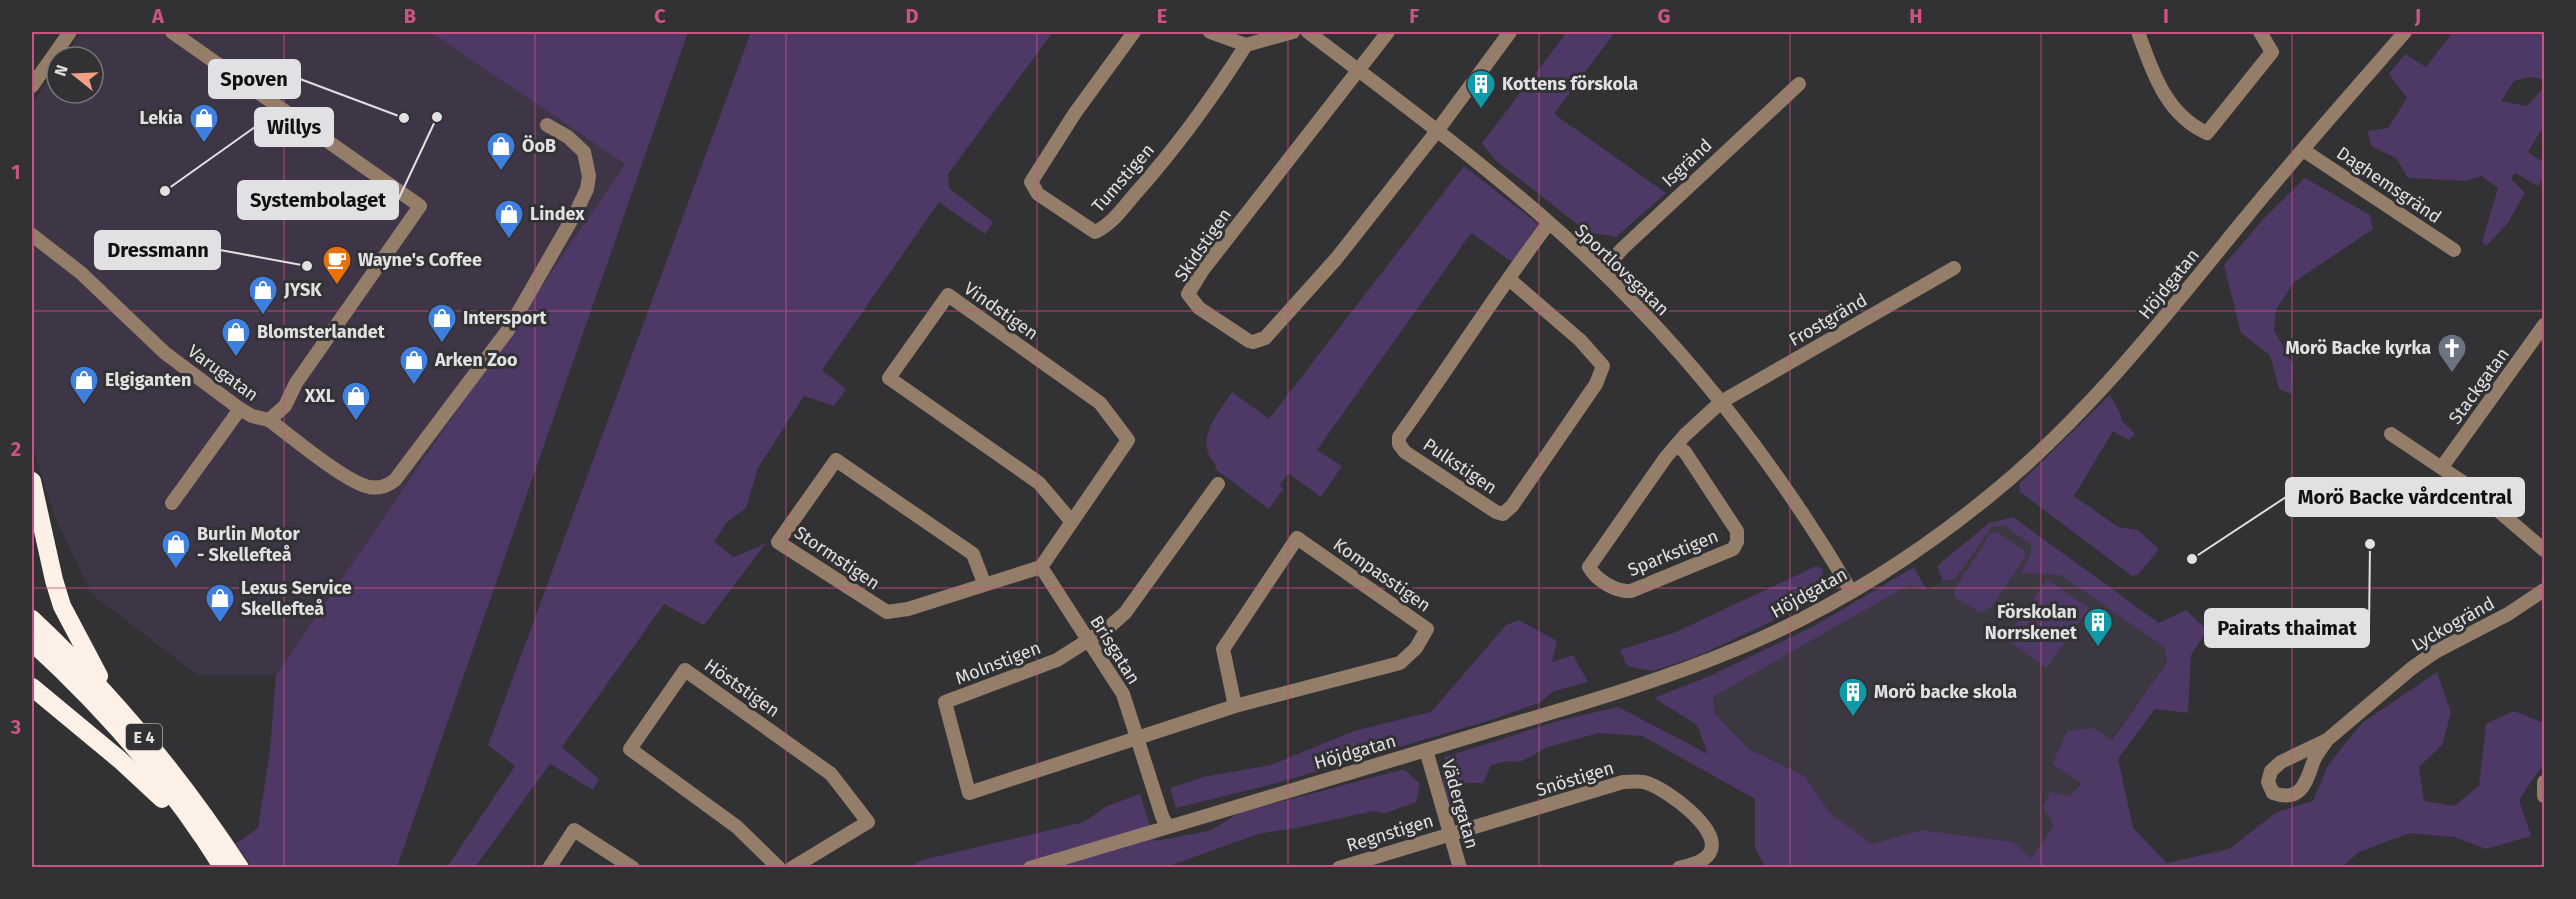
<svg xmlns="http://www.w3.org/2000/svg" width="2576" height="899" viewBox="0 0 2576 899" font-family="'Fira Sans',sans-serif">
  <rect width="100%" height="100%" fill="#323134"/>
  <polygon fill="#3e3646" points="82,32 430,32 625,164 276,675 198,675 91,594 52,510 32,444 32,104 57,67 57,93 93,93 93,57 64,57"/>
  <polygon fill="#3c3841" points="2005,526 2031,545 2031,552 2021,573 2060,575 2164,647 2167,662 2070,796 2043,807 2054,826 2031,858 1921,830 1872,844 1830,813 1805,776 1750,750 1715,714 1713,697 1909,585 1927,591 1943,581 1955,579 1992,527"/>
  <g fill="#4d3866">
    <polygon points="430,32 688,32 397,867 252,867 235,844 258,828 270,750 276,675 625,164"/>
    <polygon points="751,32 1053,32 948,174 949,188 993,222 985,234 939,202 822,370 846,389 834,406 804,396 758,468 746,508 727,522 714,542 734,557 766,543 704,625 664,604 562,747 599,779 593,790 550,764 475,867 447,867 515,766 488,745"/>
    <polygon points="1567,32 1615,32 1554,114 1666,193 1616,237 1592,233 1577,224 1494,159 1482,143"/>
    <polygon points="2453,32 2544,32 2544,79 2529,77 2514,81 2501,101 2527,106 2544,87 2544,125 2528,152 2544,163 2544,177 2538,186 2515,173 2511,179 2525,193 2507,224 2486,246 2482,242 2498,188 2481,176 2467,181 2408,178 2396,158 2371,146 2368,131 2388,128 2407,98 2389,74 2405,54 2426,67"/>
    <path d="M1464 166 1538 224 1512 262 1471 233 1317 450 1342 466 1321 497 1288 473 1280 486 1283 489 1269 509 1215 469 1216 465C1193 441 1217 415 1232 392L1269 419Z"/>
    <polygon points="2305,178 2370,215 2373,229 2294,282 2276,310 2274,330 2293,365 2292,394 2279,389 2270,355 2241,333 2224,265 2267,215"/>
    <polygon points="2110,395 2121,415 2121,420 2135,434 2129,440 2113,431 2074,496 2118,527 2138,530 2159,549 2138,575 2132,576 2020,492 2019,484"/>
    <path d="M2013 517 2159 623 2186 610 2207 630 2191 655 2188 713 2155 709 2118 759 2133 828 2167 863 2229 849 2277 812 2313 801 2328 765 2362 723 2437 672 2451 713 2442 745 2419 767 2424 801 2454 806 2479 786 2486 724 2514 711 2544 723V763L2519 800 2531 836 2486 849 2454 837 2410 833 2359 852 2341 868 1765 867 1755 848V799L1642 736 1599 733 1548 747 1520 762 1507 761 1491 765 1483 783H1455L1457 802 1450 815C1444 795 1440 778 1445 757L1561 720 1618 707 1708 754 1697 725 1654 698 1712 675 1814 626 1914 567 1927 591 1909 585 1713 697 1715 714 1750 750 1805 776 1830 813 1872 844 1921 830 2013 842 2031 858 2054 826 2043 807 2050 792 2070 796 2081 783 2052 764 2068 731 2092 728 2112 740 2167 662 2164 647 2060 575 2021 573 2031 552V545L2005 526 1992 527 1955 579 1943 581 1937 566 1989 523Z"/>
    <polygon points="1997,532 2024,550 2025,557 1992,606 1981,613 1955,597 1954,590 1990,534"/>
    <polygon points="1816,566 1823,569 1824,587 1779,618 1700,655 1653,671 1627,666 1620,650 1676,632"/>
    <polygon points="2047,579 2089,608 2047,668 2005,639"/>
    <polygon points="1519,620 1557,641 1552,662 1573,655 1588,682 1554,691 1539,703 1491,720 1277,783 1176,808 1170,788 1203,777 1271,765 1354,731 1431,712 1506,625"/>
    <polygon points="1404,769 1420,784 1416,802 1384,814 1374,811 1296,828 1258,834 1172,865 1172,867 908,868 922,860 1084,822 1107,806 1140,794 1155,841 1209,831 1239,813"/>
  </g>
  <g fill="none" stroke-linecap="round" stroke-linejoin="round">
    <g stroke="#957e69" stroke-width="14">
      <path d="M1134 32 1075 113 1031 182 1038 194 1095 232C1112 224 1123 208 1135 194 1176 148 1213 97 1246 45"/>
      <polyline points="1210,32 1246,45 1293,32"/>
      <path d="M1308 32C1412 111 1520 190 1613 282 1706 374 1785 479 1851 591"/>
      <polyline points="1388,32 1202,271 1188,294 1199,308 1249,341 1253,342 1265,338 1336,259 1437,131 1510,32"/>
      <path d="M2138 32C2152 71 2166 115 2207 133L2272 52 2260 32"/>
      <polyline points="32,86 70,32"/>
      <polyline points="2303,150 2454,250"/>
      <polyline points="32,235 81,273 165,353 240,409 252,416 269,420 285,406 296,383 420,206 172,32"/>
      <polyline points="1602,271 1623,248 1799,84"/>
      <path d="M1509 279 1580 340 1603 366 1596 384 1512 506 1503 514 1496 512 1405 452 1399 444V437C1450 366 1496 293 1548 224"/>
      <path d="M269 420C291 436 345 482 369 487 380 489 387 486 395 480L508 330 576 212 587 189 589 176 584 152 568 137 547 125"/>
      <polyline points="2391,434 2473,489 2544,550"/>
      <path d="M1676 445 1685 452 1737 531V542L1733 549 1631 591C1616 592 1597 581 1589 567L1666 457 1685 435 1721 402 1954 268"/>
      <polyline points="2442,467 2544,325"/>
      <polyline points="1218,484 1125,613 1109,627 1057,660 945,702 969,793 1235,706 1400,663 1416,648 1427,629 1297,538 1223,649 1235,706"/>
      <polyline points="172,503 240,409"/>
      <polyline points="1041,567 1128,440 1100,403 948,295 889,378 1039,483 1072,522"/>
      <polyline points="1041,567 1123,694 1162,816 1167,826"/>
      <polyline points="984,583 973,554 836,460 778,542 887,612 908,609 1041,567"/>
      <path d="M2327 740C2323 746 2317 753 2314 760 2306 783 2301 803 2273 793L2268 782 2271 771 2281 762 2327 740 2412 668 2435 652 2508 614 2544 590"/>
      <polyline points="1426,750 1460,868"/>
      <polyline points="2544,782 2544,796"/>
      <polyline points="549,868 574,830 633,868"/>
      <polyline points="779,868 737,827 630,749 685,670 831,774 868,822 792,868"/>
      <path d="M1030 868C1169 827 1307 786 1446 744 1544 714 1644 688 1739 648 1828 611 1913 558 1988 497 2086 418 2163 319 2242 222 2295 157 2350 95 2405 32"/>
      <path d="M1339 868 1623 782C1631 782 1639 780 1647 783 1666 789 1719 827 1711 850 1707 862 1689 865 1679 868"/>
    </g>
    <g stroke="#fdf1e7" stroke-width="18">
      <polyline points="32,481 54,580 62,606 99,676"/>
      <path d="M32 619C111 693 180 776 240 868"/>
      <path d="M32 642C104 708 171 784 223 868"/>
      <polyline points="32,687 120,760 162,799"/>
    </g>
  </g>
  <path fill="none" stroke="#cb5484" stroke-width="1.5" stroke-opacity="0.55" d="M284 32V868M535 32V868M786 32V868M1037 32V868M1288 32V868M1539 32V868M1790 32V868M2041 32V868M2292 32V868M32 311H2544M32 588H2544"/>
  <defs>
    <g id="building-pin" transform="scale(1.5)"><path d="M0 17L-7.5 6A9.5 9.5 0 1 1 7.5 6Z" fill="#0f9aa8" stroke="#323134"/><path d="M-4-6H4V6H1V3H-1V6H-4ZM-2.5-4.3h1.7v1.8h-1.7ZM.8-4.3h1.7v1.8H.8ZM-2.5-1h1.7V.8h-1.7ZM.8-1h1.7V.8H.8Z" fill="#fff"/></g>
    <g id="shop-pin" transform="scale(1.5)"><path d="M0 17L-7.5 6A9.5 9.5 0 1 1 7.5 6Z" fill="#3f7fe0" stroke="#323134"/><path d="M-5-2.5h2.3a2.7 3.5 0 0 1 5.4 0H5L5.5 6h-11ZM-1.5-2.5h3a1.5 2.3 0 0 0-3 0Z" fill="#fff"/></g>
    <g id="cafe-pin" transform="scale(1.5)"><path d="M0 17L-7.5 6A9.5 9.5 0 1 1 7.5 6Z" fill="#e8710a" stroke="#323134"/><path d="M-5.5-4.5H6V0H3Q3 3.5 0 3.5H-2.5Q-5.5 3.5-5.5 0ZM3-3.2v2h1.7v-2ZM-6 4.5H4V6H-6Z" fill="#fff"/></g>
    <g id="church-pin" transform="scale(1.5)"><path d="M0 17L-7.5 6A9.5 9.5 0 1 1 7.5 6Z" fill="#6b7280" stroke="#323134"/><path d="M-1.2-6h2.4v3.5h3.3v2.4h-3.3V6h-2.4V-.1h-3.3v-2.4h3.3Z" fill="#fff"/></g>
  </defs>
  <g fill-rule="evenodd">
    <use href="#building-pin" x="1481" y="84"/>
    <use href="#shop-pin" x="204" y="118"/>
    <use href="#shop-pin" x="501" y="146"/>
    <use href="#shop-pin" x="509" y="214"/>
    <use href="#cafe-pin" x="337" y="260"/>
    <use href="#shop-pin" x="263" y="290"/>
    <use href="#shop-pin" x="442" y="318"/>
    <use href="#shop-pin" x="236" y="332"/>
    <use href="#church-pin" x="2452" y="348"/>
    <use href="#shop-pin" x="414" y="360"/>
    <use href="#shop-pin" x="84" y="380"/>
    <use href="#shop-pin" x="356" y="396"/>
    <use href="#shop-pin" x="176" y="544"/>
    <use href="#shop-pin" x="220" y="598"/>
    <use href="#building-pin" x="2098" y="622"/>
    <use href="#building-pin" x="1853" y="692"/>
  </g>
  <g text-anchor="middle" stroke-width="6" stroke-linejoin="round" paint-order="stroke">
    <rect fill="#323134" stroke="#acacae" stroke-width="1.5" x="126" y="724" width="36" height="26" rx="4.5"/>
    <g font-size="16" font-weight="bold" fill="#e1e0e2">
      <text x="144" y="743">E 4</text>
    </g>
    <g font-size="18" font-weight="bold" fill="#e1e0e2" stroke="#323134" text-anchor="start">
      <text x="1502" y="90">Kottens förskola</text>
      <text x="183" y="124" text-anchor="end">Lekia</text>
      <text x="522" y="152">ÖoB</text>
      <text x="530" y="220">Lindex</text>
      <text x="358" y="266">Wayne's Coffee</text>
      <text x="284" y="296">JYSK</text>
      <text x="463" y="324">Intersport</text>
      <text x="257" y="338">Blomsterlandet</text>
      <text x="2431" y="354" text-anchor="end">Morö Backe kyrka</text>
      <text x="435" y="366">Arken Zoo</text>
      <text x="105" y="386">Elgiganten</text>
      <text x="335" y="402" text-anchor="end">XXL</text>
      <text x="197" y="540">Burlin Motor<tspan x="197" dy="21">- Skellefteå</tspan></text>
      <text x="241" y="594">Lexus Service<tspan x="241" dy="21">Skellefteå</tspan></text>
      <text x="2077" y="618" text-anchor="end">Förskolan<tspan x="2077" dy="21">Norrskenet</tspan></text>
      <text x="1874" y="698">Morö backe skola</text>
    </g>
    <g font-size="18" fill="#e1e0e2" stroke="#323134">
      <text transform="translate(1687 163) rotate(-43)" y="6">Isgränd</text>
      <text transform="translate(1123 178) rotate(-49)" y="6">Tumstigen</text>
      <text transform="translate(2389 185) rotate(34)" y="6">Daghemsgränd</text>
      <text transform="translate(1203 245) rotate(-55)" y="6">Skidstigen</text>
      <text transform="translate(1622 270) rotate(44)" y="6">Sportlovsgatan</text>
      <text transform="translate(2169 284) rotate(-51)" y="6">Höjdgatan</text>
      <text transform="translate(1001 311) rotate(35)" y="6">Vindstigen</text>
      <text transform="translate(1828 320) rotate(-30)" y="6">Frostgränd</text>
      <text transform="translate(223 373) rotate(36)" y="6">Varugatan</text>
      <text transform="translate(2479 386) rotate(-54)" y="6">Stackgatan</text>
      <text transform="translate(1460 466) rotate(34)" y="6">Pulkstigen</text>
      <text transform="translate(1673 553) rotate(-22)" y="6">Sparkstigen</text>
      <text transform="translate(837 558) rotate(34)" y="6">Stormstigen</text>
      <text transform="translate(1382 575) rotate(35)" y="6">Kompasstigen</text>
      <text transform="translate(1809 593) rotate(-29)" y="6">Höjdgatan</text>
      <text transform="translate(2453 624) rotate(-29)" y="6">Lyckogränd</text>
      <text transform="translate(1115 650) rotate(58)" y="6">Brisgatan</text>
      <text transform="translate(998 663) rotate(-21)" y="6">Molnstigen</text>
      <text transform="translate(742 688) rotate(35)" y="6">Höststigen</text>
      <text transform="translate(1355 752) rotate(-16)" y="6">Höjdgatan</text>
      <text transform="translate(1575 779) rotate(-17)" y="6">Snöstigen</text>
      <text transform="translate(1460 804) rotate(74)" y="6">Vädergatan</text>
      <text transform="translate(1390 833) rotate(-17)" y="6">Regnstigen</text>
    </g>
  </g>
  <path fill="none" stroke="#e1e0e2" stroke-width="2" d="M404 118L300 79M165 191L255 127M437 117L398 200M307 266L220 250M2192 559L2286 497M2370 544L2369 628"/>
  <g fill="#e1e0e2" stroke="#323134" stroke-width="2">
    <circle cx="404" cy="118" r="6"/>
    <circle cx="165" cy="191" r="6"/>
    <circle cx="437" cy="117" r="6"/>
    <circle cx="307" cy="266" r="6"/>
    <circle cx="2192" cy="559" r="6"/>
    <circle cx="2370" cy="544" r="6"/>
  </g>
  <g fill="#e1e0e2" stroke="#e1e0e2" stroke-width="2">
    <rect x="209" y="60" width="91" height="38" rx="6"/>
    <rect x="255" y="108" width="78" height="38" rx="6"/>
    <rect x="238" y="181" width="160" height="38" rx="6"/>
    <rect x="95" y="231" width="125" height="38" rx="6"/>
    <rect x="2286" y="478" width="238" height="38" rx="6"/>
    <rect x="2205" y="609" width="164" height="38" rx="6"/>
  </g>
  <g font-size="20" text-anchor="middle" font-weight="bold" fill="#111">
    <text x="254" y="86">Spoven</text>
    <text x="294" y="134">Willys</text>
    <text x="318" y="207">Systembolaget</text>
    <text x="158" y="257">Dressmann</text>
    <text x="2405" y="504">Morö Backe vårdcentral</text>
    <text x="2287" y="635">Pairats thaimat</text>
  </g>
  <rect width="2576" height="899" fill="none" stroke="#323134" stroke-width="66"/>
  <g transform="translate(75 75) rotate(288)"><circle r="28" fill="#323134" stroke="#78777a" stroke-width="1.5"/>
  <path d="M0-4.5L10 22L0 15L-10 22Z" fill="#f39f85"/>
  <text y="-9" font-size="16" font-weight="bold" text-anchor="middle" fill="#e1e0e2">N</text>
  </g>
  <rect x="33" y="33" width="2510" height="833" fill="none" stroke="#cb5484" stroke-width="2"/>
  <g font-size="20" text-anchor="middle" font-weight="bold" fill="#cb5484">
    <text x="158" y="23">A</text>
    <text x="410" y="23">B</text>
    <text x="660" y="23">C</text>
    <text x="912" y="23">D</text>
    <text x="1162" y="23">E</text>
    <text x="1414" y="23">F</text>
    <text x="1664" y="23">G</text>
    <text x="1916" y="23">H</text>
    <text x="2166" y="23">I</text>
    <text x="2418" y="23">J</text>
    <text x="16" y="179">1</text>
    <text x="16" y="456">2</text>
    <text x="16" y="734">3</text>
  </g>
</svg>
